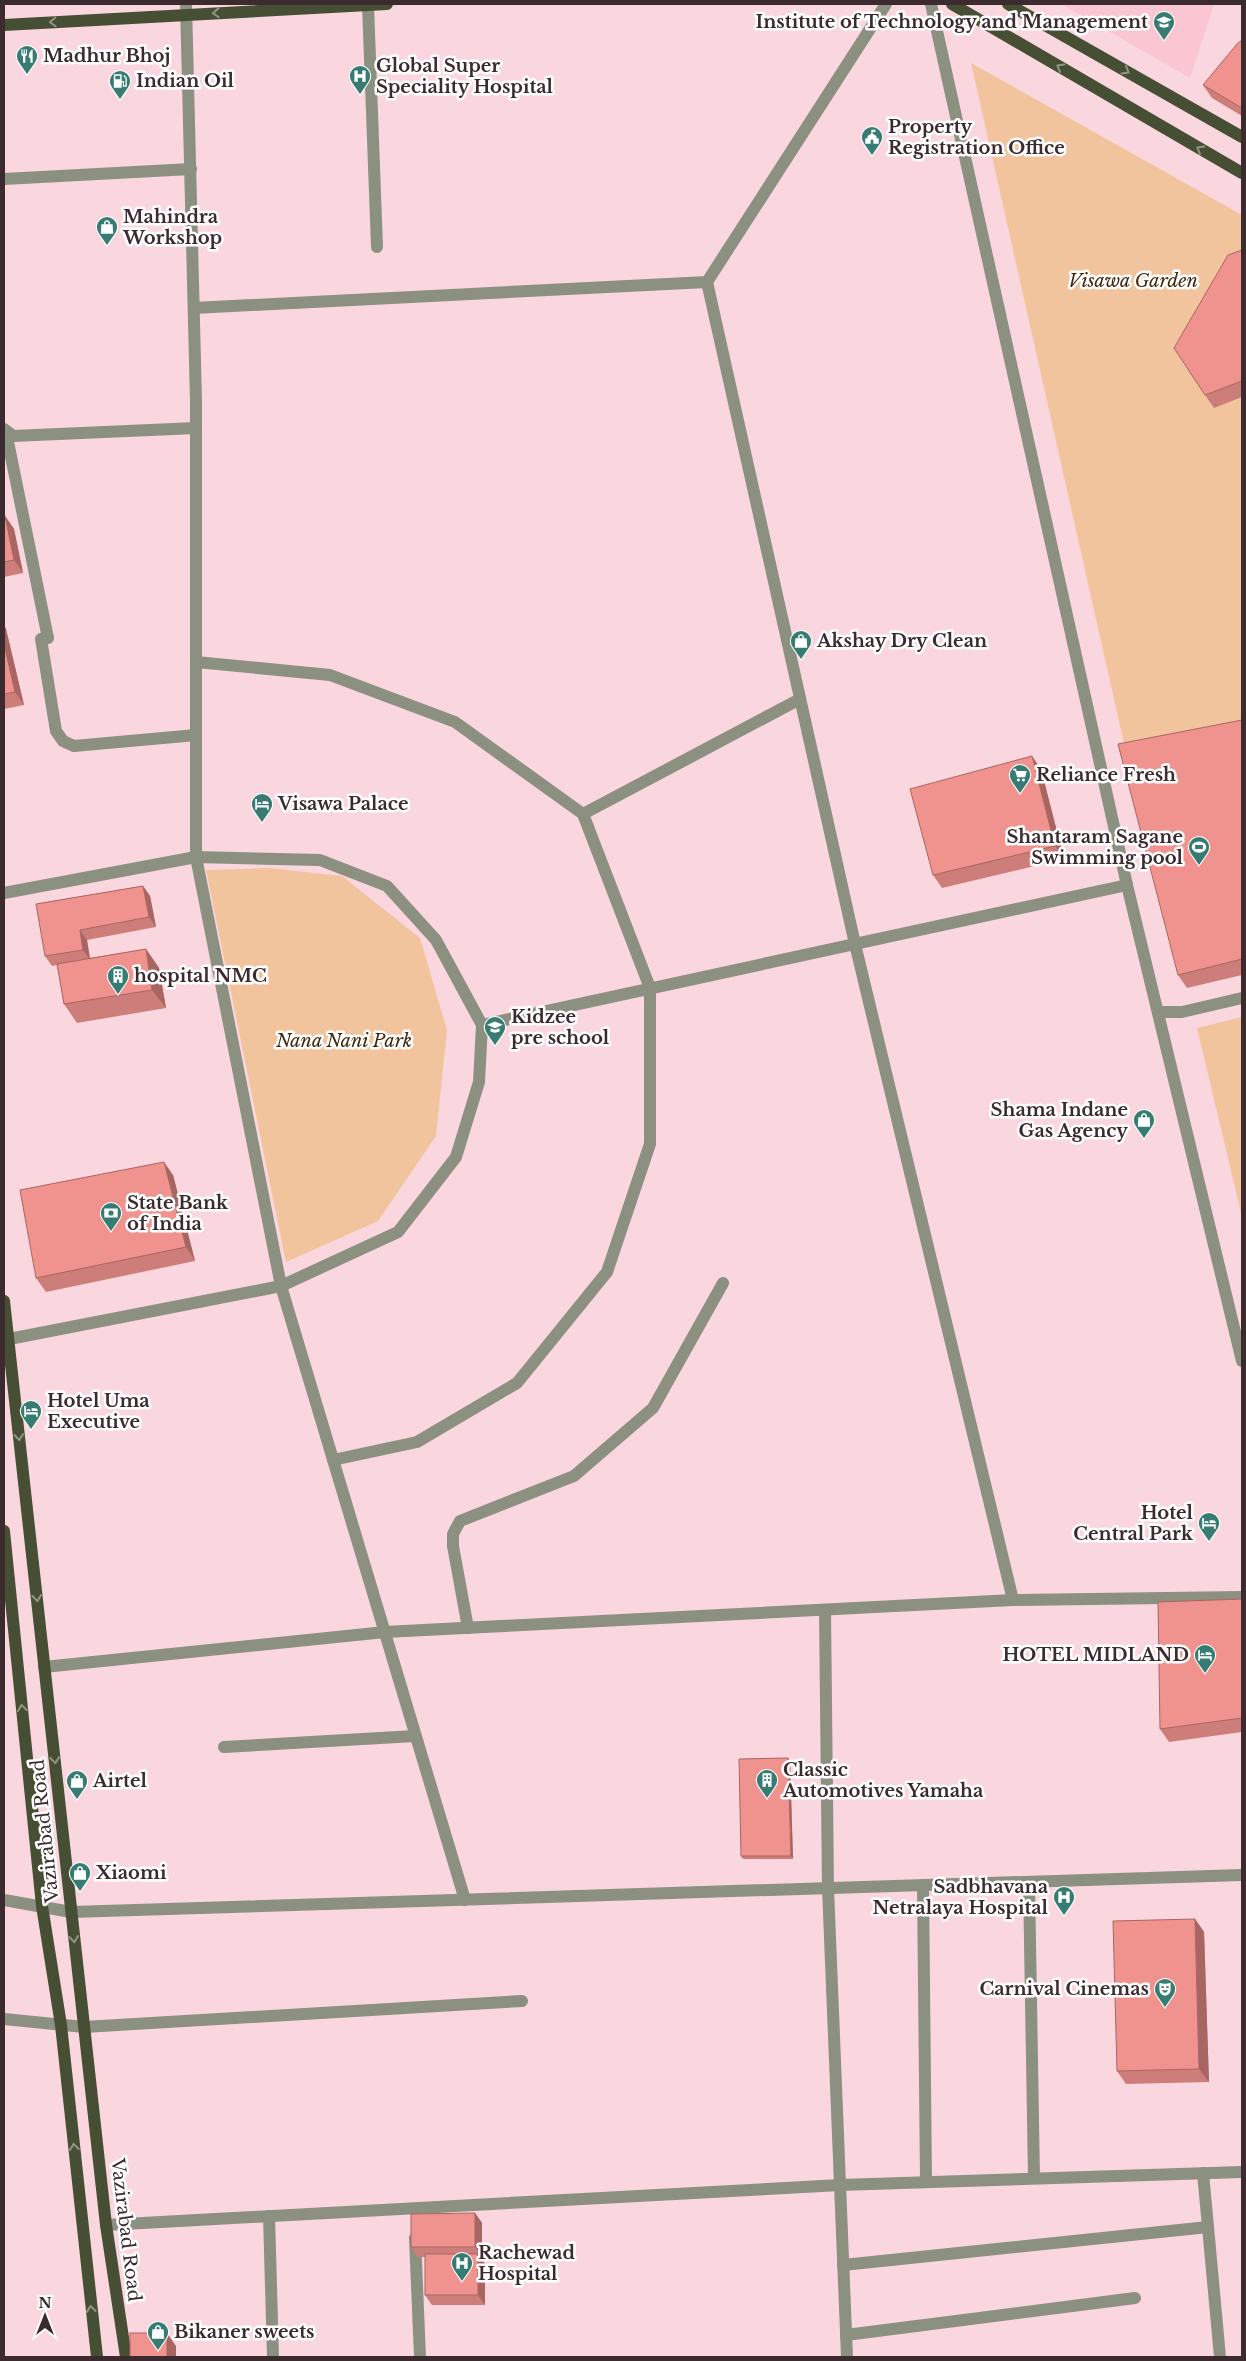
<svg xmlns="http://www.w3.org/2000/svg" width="1246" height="2361" viewBox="0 0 1246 2361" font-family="'Libre Baskerville',serif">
  <rect width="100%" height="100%" fill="#fad7df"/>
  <polygon fill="#fac6d2" points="1061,4 1214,4 1190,78"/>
  <g fill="#f1c49e">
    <polygon points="971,63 1242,215 1242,734 1127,757"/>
    <polygon points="268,868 342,876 420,938 447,1030 436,1136 378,1221 286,1262 206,870"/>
    <polygon points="1242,1017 1242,1217 1197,1028"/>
  </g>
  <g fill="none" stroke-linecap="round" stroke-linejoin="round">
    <g stroke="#8b9081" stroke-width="12">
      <polyline points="186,4 196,401 196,857 281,1286 465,1900"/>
      <polyline points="931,4 1127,885 1242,1361"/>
      <polyline points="368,5 377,247"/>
      <polyline points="4,179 191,169"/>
      <polyline points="707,282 855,944 1013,1600"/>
      <polyline points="194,308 707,282 886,4"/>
      <polyline points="4,429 13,436 196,428"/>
      <polyline points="6,432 48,638"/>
      <polyline points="41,639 56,731 63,741 74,746 196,735"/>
      <polyline points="196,662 330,675 455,722 583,814 650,988 650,1144 607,1272 517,1383 417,1442 333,1460"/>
      <polyline points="583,814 800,699"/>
      <polyline points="4,893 196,857 320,860 387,886 436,940 482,1025 479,1082 456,1157 398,1232 281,1286 4,1340"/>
      <polyline points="1158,1012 1182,1012 1242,998"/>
      <polyline points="482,1025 1127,885"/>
      <polyline points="825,1610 828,1888 847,2357"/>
      <polyline points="468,1628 453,1546 453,1534 460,1521 574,1476 653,1408 723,1283"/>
      <polyline points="44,1667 385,1632 1013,1600 1242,1597"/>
      <polyline points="224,1747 415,1736"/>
      <polyline points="1029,1882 1034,2178"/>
      <polyline points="923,1885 926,2182"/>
      <polyline points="4,1900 71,1912 1242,1875"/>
      <polyline points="4,2019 84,2027 522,2001"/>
      <polyline points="1203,2173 1220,2357"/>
      <polyline points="269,2216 273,2357"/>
      <polyline points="106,2225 840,2185 1242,2172"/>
      <polyline points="415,2238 420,2357"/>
      <polyline points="843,2265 1208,2227"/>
      <polyline points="846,2335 1135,2298"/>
    </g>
    <g stroke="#464e34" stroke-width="12">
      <polyline points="952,4 1242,173"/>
      <polyline points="1008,4 1242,137"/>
      <polyline points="4,25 387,4"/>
      <polyline points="4,1301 106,2225 126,2357"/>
      <polyline points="4,1531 42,1906 61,2025 97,2357"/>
    </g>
  </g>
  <g fill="#ce7e7a">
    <polygon points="1242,40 1242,116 1212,98 1203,85"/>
    <polygon points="1242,250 1242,397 1214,408 1205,395"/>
    <polygon points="4,516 5,516 14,529 23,573 4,577"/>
    <polygon points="4,625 6,629 24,705 4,709"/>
    <polygon points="1242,720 1242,975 1187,988 1178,975"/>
    <polygon points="1041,769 1064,859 942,888 933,875"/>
    <polygon points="143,886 150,896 156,927 87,940 90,958 146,949 159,968 166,1008 77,1023 64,1004 57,965 52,966 45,956 36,904"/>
    <polygon points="173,1175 195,1261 46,1292 36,1278"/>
    <polygon points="1242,1599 1242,1732 1169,1742 1160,1729"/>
    <polygon points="788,1758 790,1762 793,1859 743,1859 741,1856"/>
    <polygon points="1195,1919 1204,1932 1209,2082 1126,2084 1117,2071"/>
    <polygon points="475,2213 482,2223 482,2257 480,2257 485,2264 485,2305 432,2305 425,2295 425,2257 418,2257 411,2247"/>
  </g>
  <g fill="#a86663">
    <polygon points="5,516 14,529 23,573 14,560"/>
    <polygon points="4,625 6,629 24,705 15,692 4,644"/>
    <polygon points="1032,756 1041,769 1064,859 1055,846"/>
    <polygon points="143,886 150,896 156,927 149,917"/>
    <polygon points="80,930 87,940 90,960 83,950"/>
    <polygon points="146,949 159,968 166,1008 152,990"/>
    <polygon points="164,1162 173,1175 195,1261 186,1247"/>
    <polygon points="788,1758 790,1762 793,1859 791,1856"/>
    <polygon points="1195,1919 1204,1932 1209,2082 1199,2069"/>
    <polygon points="475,2213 482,2223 482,2257 475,2247"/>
    <polygon points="478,2254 485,2264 485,2305 478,2295"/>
    <polygon points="167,2333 176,2346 176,2357 167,2357"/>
  </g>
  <g fill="#f0928e" stroke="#a86663">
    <polygon points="1242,40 1242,108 1203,85 1237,44"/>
    <polygon points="1242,250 1242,381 1205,395 1174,348 1228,255"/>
    <polygon points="4,516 5,516 14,560 4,562"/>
    <polygon points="4,644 15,692 4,694"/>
    <polygon points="1242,720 1242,959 1178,975 1118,744"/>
    <polygon points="1032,756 1055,846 933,875 910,789"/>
    <polygon points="143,886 149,917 80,930 83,950 45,956 36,904"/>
    <polygon points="146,949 152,990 64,1004 57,964"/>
    <polygon points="164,1162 186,1247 36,1278 20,1190"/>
    <polygon points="1242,1599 1242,1718 1160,1729 1158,1602"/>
    <polygon points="788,1758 791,1856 741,1856 739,1759"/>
    <polygon points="1195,1919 1199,2069 1117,2071 1113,1921"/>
    <polygon points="475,2213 475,2247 411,2247 411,2214"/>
    <rect x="425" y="2254" width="53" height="41"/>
    <rect x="130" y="2333" width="37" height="24"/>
  </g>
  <defs><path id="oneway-chevron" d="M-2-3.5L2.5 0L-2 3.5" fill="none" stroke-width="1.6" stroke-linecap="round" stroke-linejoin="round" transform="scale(1.25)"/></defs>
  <g stroke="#909585">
    <use href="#oneway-chevron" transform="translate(216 13) rotate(177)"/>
    <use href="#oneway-chevron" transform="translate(53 22) rotate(177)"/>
    <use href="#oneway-chevron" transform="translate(1060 67) rotate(-150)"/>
    <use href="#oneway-chevron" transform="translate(1126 71) rotate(30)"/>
    <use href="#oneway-chevron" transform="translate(1200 149) rotate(-150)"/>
    <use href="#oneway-chevron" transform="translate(19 1437) rotate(84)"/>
    <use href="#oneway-chevron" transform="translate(37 1598) rotate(84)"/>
    <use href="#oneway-chevron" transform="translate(22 1708) rotate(-96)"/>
    <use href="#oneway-chevron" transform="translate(55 1760) rotate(84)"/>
    <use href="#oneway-chevron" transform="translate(74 1939) rotate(84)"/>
    <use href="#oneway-chevron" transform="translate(74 2147) rotate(-96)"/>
    <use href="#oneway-chevron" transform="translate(91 2309) rotate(-96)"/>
  </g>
  <defs>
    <g id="university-pin" transform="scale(1.125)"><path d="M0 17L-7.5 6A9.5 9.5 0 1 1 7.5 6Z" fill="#367c72" stroke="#fff"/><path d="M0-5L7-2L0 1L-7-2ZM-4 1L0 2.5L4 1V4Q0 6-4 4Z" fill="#fff"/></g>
    <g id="restaurant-pin" transform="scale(1.125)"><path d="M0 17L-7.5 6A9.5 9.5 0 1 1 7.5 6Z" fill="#367c72" stroke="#fff"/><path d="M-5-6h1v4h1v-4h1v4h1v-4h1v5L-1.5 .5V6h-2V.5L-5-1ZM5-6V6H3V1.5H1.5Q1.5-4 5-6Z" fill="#fff"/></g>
    <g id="hospital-pin" transform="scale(1.125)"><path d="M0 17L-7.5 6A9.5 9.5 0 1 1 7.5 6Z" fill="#367c72" stroke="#fff"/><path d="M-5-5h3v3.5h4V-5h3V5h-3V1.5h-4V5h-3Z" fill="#fff"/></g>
    <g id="fuel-pin" transform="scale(1.125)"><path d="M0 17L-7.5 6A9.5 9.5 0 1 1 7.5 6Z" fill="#367c72" stroke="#fff"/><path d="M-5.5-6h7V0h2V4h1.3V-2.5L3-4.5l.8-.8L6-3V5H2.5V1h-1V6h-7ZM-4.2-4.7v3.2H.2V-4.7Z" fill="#fff"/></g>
    <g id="civic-pin" transform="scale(1.125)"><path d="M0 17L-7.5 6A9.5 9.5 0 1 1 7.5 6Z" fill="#367c72" stroke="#fff"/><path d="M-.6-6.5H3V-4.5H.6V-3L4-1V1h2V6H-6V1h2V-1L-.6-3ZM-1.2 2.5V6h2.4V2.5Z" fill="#fff"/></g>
    <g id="shop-pin" transform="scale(1.125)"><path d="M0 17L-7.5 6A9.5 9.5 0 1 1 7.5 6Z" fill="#367c72" stroke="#fff"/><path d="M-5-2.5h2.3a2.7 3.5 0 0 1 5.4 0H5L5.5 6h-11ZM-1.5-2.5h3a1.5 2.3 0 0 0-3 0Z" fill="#fff"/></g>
    <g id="supermarket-pin" transform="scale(1.125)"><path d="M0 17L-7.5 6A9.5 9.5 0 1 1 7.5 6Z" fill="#367c72" stroke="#fff"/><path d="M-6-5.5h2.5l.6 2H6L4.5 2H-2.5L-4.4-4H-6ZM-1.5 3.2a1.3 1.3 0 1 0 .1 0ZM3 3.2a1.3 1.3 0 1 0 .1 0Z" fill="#fff"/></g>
    <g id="hotel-pin" transform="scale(1.125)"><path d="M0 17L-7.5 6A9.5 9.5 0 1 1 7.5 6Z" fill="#367c72" stroke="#fff"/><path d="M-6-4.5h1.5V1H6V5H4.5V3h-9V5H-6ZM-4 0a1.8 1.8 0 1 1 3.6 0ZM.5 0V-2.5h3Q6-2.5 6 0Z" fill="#fff"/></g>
    <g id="stadium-pin" transform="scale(1.125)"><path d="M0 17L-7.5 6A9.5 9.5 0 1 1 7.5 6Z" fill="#367c72" stroke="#fff"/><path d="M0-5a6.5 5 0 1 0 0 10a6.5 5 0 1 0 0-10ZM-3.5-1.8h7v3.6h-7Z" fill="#fff"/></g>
    <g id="building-pin" transform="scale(1.125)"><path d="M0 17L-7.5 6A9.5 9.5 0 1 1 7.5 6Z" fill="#367c72" stroke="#fff"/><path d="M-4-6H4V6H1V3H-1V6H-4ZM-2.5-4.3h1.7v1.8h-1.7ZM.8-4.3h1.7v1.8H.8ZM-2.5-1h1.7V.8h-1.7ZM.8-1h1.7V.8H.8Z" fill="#fff"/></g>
    <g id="school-pin" transform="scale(1.125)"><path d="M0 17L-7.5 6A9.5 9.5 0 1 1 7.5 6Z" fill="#367c72" stroke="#fff"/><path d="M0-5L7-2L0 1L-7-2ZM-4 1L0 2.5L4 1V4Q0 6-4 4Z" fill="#fff"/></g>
    <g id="bank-pin" transform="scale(1.125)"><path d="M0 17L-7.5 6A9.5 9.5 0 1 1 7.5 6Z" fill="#367c72" stroke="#fff"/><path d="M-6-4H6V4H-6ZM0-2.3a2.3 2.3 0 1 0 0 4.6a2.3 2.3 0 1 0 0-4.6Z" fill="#fff"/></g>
    <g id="theatre-pin" transform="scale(1.125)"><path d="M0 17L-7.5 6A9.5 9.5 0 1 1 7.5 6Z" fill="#367c72" stroke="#fff"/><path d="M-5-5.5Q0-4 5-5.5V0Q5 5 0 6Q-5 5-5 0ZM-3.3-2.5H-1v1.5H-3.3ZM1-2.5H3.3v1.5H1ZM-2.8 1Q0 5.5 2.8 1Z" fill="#fff"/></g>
  </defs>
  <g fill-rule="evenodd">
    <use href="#university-pin" x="1164" y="22"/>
    <use href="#restaurant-pin" x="27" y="56"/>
    <use href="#hospital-pin" x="360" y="76"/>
    <use href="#fuel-pin" x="120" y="81"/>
    <use href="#civic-pin" x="872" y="137"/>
    <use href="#shop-pin" x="107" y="227"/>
    <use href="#shop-pin" x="801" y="641"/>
    <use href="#supermarket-pin" x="1020" y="775"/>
    <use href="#hotel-pin" x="262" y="804"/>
    <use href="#stadium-pin" x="1199" y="847"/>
    <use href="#building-pin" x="118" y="976"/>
    <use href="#school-pin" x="495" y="1027"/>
    <use href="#shop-pin" x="1144" y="1120"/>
    <use href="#bank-pin" x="111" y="1213"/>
    <use href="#hotel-pin" x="31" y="1411"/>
    <use href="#hotel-pin" x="1209" y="1523"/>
    <use href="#hotel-pin" x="1205" y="1655"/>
    <use href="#building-pin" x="767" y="1780"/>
    <use href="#shop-pin" x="77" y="1781"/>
    <use href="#shop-pin" x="80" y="1873"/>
    <use href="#hospital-pin" x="1064" y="1897"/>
    <use href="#theatre-pin" x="1165" y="1989"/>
    <use href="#hospital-pin" x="462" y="2263"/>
    <use href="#shop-pin" x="158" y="2332"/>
  </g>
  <g text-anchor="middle" stroke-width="5" stroke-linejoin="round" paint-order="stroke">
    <g font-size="18" font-weight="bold" fill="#3b2a2e" stroke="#fff" text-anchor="start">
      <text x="1148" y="28" text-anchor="end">Institute of Technology and Management</text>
      <text x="43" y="62">Madhur Bhoj</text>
      <text x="376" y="72">Global Super<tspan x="376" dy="21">Speciality Hospital</tspan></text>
      <text x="136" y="87">Indian Oil</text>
      <text x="888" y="133">Property<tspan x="888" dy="21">Registration Office</tspan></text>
      <text x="123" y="223">Mahindra<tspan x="123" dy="21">Workshop</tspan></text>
      <text x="817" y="647">Akshay Dry Clean</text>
      <text x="1036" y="781">Reliance Fresh</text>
      <text x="278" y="810">Visawa Palace</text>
      <text x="1183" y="843" text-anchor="end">Shantaram Sagane<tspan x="1183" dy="21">Swimming pool</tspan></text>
      <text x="134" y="982">hospital NMC</text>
      <text x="511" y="1023">Kidzee<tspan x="511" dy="21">pre school</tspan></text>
      <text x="1128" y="1116" text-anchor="end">Shama Indane<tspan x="1128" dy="21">Gas Agency</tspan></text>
      <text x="127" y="1209">State Bank<tspan x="127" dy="21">of India</tspan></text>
      <text x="47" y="1407">Hotel Uma<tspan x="47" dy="21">Executive</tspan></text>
      <text x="1193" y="1519" text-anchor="end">Hotel<tspan x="1193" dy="21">Central Park</tspan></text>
      <text x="1189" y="1661" text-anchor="end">HOTEL MIDLAND</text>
      <text x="783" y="1776">Classic<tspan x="783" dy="21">Automotives Yamaha</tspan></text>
      <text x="93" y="1787">Airtel</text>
      <text x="96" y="1879">Xiaomi</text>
      <text x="1048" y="1893" text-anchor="end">Sadbhavana<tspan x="1048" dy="21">Netralaya Hospital</tspan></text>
      <text x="1149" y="1995" text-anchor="end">Carnival Cinemas</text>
      <text x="478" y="2259">Rachewad<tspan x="478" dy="21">Hospital</tspan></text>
      <text x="174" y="2338">Bikaner sweets</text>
    </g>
    <g font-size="18" font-style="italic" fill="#42270a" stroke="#fff">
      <text x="1133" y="287">Visawa Garden</text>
      <text x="344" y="1047">Nana Nani Park</text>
    </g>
    <g font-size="18" fill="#3b2a2e" stroke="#fff">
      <text transform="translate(45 1831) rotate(-96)" y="6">Vazirabad Road</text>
      <text transform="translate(126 2230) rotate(83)" y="6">Vazirabad Road</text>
    </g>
  </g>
  <rect width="1246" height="2361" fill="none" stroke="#3b2a2e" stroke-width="10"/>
  <g transform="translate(45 2316)" stroke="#ffffff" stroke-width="4" paint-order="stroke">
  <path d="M0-4L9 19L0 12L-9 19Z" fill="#3b2a2e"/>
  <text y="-8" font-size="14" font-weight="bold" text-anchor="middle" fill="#3b2a2e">N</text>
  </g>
</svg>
